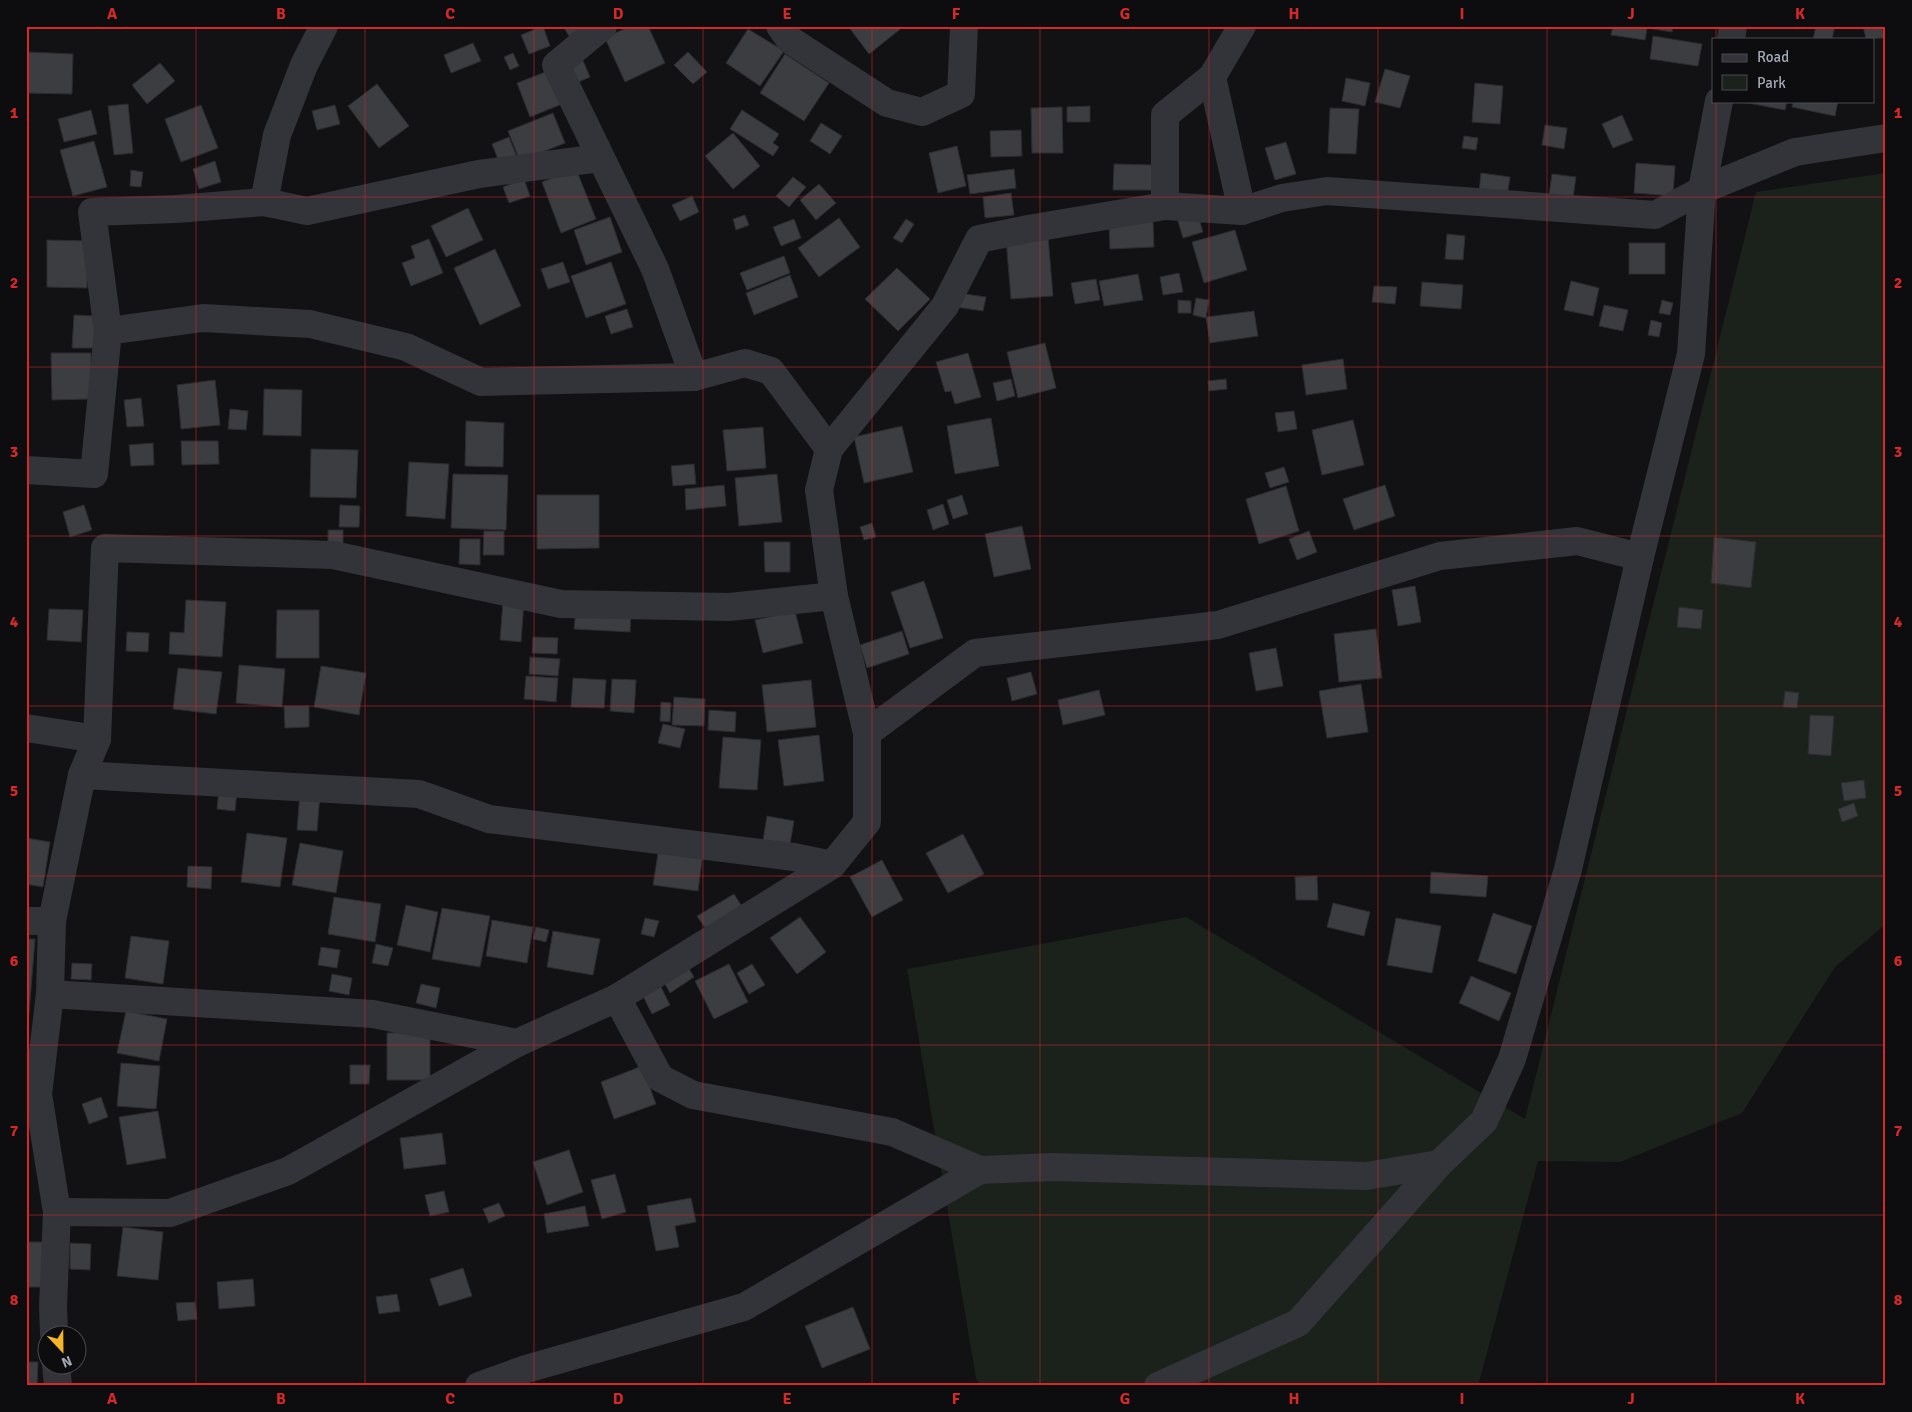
<svg xmlns="http://www.w3.org/2000/svg" width="1912" height="1412" viewBox="0 0 1912 1412" font-family="Signika,sans-serif">
  <rect width="100%" height="100%" fill="#121214"/>
  <polygon fill="#1a221b" points="1886,173 1886,924 1835,967 1742,1113 1620,1162 1538,1161 1478,1386 980,1386 976,1378 907,969 1186,917 1525,1119 1756,192"/>
  <g fill="#3c3d41" stroke="#2c2c30">
    <polygon points="543,26 550,46 529,54 521,35"/>
    <polygon points="563,26 584,26 569,36"/>
    <polygon points="630,26 648,26 665,63 625,82 605,38"/>
    <polygon points="848,26 903,26 903,27 869,54"/>
    <polygon points="1613,26 1673,26 1672,32 1647,28 1645,40 1611,35"/>
    <polygon points="1816,26 1835,26 1832,39 1813,39"/>
    <polygon points="1863,26 1882,26 1884,38 1866,39"/>
    <polygon points="748,29 784,51 760,86 726,63"/>
    <polygon points="1653,36 1702,44 1698,66 1650,59"/>
    <polygon points="473,43 481,61 451,73 444,55"/>
    <polygon points="27,52 73,54 72,94 26,93"/>
    <polygon points="688,52 707,72 693,84 674,65"/>
    <polygon points="513,53 519,66 510,70 504,57"/>
    <polygon points="785,54 829,83 804,121 760,93"/>
    <polygon points="581,56 590,77 574,84 564,64"/>
    <polygon points="160,63 175,81 147,104 132,85"/>
    <polygon points="1385,69 1410,76 1400,108 1375,102"/>
    <polygon points="548,71 562,104 530,117 517,83"/>
    <polygon points="1346,78 1370,83 1365,106 1342,101"/>
    <polygon points="1475,83 1503,86 1500,124 1472,122"/>
    <polygon points="377,84 409,126 379,148 348,106"/>
    <polygon points="1737,101 1787,101 1785,110"/>
    <polygon points="1793,101 1838,101 1835,116 1792,107"/>
    <polygon points="128,104 133,153 114,155 108,106"/>
    <polygon points="201,105 218,148 181,162 165,119"/>
    <polygon points="335,105 340,124 317,130 312,111"/>
    <polygon points="1090,106 1090,122 1067,122 1067,107"/>
    <polygon points="1062,107 1063,153 1032,153 1031,108"/>
    <polygon points="1330,108 1359,109 1356,154 1328,153"/>
    <polygon points="91,110 97,134 64,142 58,119"/>
    <polygon points="742,110 779,134 773,143 779,147 773,156 730,129"/>
    <polygon points="553,113 565,143 520,161 508,131"/>
    <polygon points="1622,115 1633,140 1613,148 1602,124"/>
    <polygon points="821,123 842,136 830,154 810,141"/>
    <polygon points="1545,125 1567,128 1564,149 1542,145"/>
    <polygon points="1021,130 1022,156 991,157 990,131"/>
    <polygon points="733,133 760,166 733,189 705,156"/>
    <polygon points="1464,136 1478,138 1476,150 1462,148"/>
    <polygon points="509,137 517,157 500,164 492,144"/>
    <polygon points="94,141 107,187 73,196 60,150"/>
    <polygon points="1286,142 1296,174 1275,180 1265,148"/>
    <polygon points="957,146 966,186 938,193 929,153"/>
    <polygon points="215,161 221,182 199,189 193,169"/>
    <polygon points="1636,163 1675,166 1673,196 1634,193"/>
    <polygon points="1114,164 1154,165 1154,190 1113,190"/>
    <polygon points="576,169 596,219 561,233 542,182"/>
    <polygon points="1014,169 1016,188 970,194 967,175"/>
    <polygon points="131,170 143,172 141,187 130,186"/>
    <polygon points="1481,173 1510,177 1507,196 1479,193"/>
    <polygon points="1552,174 1576,177 1573,198 1549,195"/>
    <polygon points="793,177 806,187 789,207 776,196"/>
    <polygon points="524,179 530,196 509,203 503,187"/>
    <polygon points="819,184 836,203 816,220 800,200"/>
    <polygon points="1011,193 1014,215 985,218 983,197"/>
    <polygon points="692,196 699,212 680,221 672,205"/>
    <polygon points="468,208 483,240 446,257 431,226"/>
    <polygon points="1197,212 1203,232 1183,238 1177,218"/>
    <polygon points="745,215 749,225 736,230 733,219"/>
    <polygon points="610,217 622,252 586,265 574,230"/>
    <polygon points="839,218 860,247 819,277 798,248"/>
    <polygon points="794,219 801,238 781,246 773,227"/>
    <polygon points="906,219 914,224 902,243 893,238"/>
    <polygon points="1153,221 1154,247 1110,249 1109,224"/>
    <polygon points="1235,230 1247,270 1204,283 1192,242"/>
    <polygon points="1447,234 1465,236 1463,260 1445,259"/>
    <polygon points="1048,236 1053,296 1011,299 1006,239"/>
    <polygon points="429,239 443,273 411,286 402,263 415,258 411,246"/>
    <polygon points="47,240 88,241 87,288 47,287"/>
    <rect x="1629" y="243" width="36" height="31"/>
    <polygon points="495,249 521,306 480,325 454,268"/>
    <polygon points="784,256 790,273 747,290 740,273"/>
    <polygon points="563,262 570,282 548,289 541,269"/>
    <polygon points="611,262 626,304 586,318 571,276"/>
    <polygon points="897,268 930,299 898,331 865,299"/>
    <polygon points="1179,273 1183,292 1163,295 1160,277"/>
    <polygon points="1138,274 1143,300 1104,306 1099,281"/>
    <polygon points="790,275 798,297 754,315 746,293"/>
    <polygon points="1096,279 1100,300 1075,304 1071,283"/>
    <polygon points="1571,281 1599,288 1593,316 1564,310"/>
    <polygon points="1422,282 1463,285 1461,309 1420,306"/>
    <polygon points="1374,286 1397,287 1395,304 1372,302"/>
    <polygon points="958,293 986,297 983,311 956,307"/>
    <polygon points="1196,298 1209,300 1206,318 1193,315"/>
    <polygon points="1178,300 1191,301 1191,313 1178,313"/>
    <polygon points="1662,300 1673,303 1670,315 1659,313"/>
    <polygon points="1604,305 1628,310 1623,331 1599,326"/>
    <polygon points="627,309 633,327 611,334 605,316"/>
    <polygon points="1254,311 1258,336 1210,343 1206,317"/>
    <polygon points="74,315 96,316 94,348 72,348"/>
    <polygon points="1651,320 1662,323 1659,337 1648,335"/>
    <polygon points="1045,343 1056,388 1018,398 1007,352"/>
    <polygon points="51,353 91,353 91,399 52,400"/>
    <polygon points="968,353 981,397 955,404 951,391 945,392 936,362"/>
    <polygon points="1343,359 1347,389 1306,395 1302,365"/>
    <polygon points="1011,379 1015,396 997,401 993,383"/>
    <polygon points="1226,379 1227,389 1209,391 1208,381"/>
    <polygon points="215,380 220,425 181,429 177,385"/>
    <polygon points="264,389 302,390 301,436 263,435"/>
    <polygon points="141,398 144,426 127,427 124,400"/>
    <polygon points="230,409 248,411 246,430 228,429"/>
    <polygon points="1294,411 1297,429 1278,432 1275,413"/>
    <polygon points="991,418 999,466 955,474 947,426"/>
    <polygon points="1353,420 1364,465 1322,475 1312,430"/>
    <polygon points="466,421 504,423 503,467 465,466"/>
    <polygon points="902,426 913,472 864,483 854,437"/>
    <polygon points="763,427 766,468 727,471 723,430"/>
    <polygon points="181,441 218,441 219,464 182,465"/>
    <polygon points="153,443 154,465 131,466 129,445"/>
    <polygon points="311,449 358,450 356,498 310,497"/>
    <polygon points="409,462 449,464 445,519 406,516"/>
    <polygon points="694,464 696,484 673,486 671,466"/>
    <polygon points="1284,467 1289,482 1270,488 1265,473"/>
    <polygon points="453,474 508,475 506,530 451,528"/>
    <polygon points="777,474 782,522 739,526 735,478"/>
    <polygon points="724,485 726,506 686,510 685,489"/>
    <polygon points="1385,485 1395,516 1354,530 1343,499"/>
    <polygon points="1286,486 1299,531 1259,544 1246,499"/>
    <polygon points="537,495 599,495 599,548 537,549"/>
    <polygon points="962,495 968,514 953,519 947,500"/>
    <polygon points="943,504 949,524 933,530 927,510"/>
    <polygon points="84,505 92,530 70,537 63,512"/>
    <polygon points="340,505 360,506 359,527 339,527"/>
    <polygon points="872,523 876,537 864,540 860,527"/>
    <polygon points="1022,526 1031,569 994,577 985,534"/>
    <rect x="328" y="530" width="15" height="20"/>
    <polygon points="484,531 504,531 504,555 483,555"/>
    <polygon points="1309,531 1317,552 1297,560 1289,539"/>
    <polygon points="1714,537 1756,542 1751,588 1711,583"/>
    <polygon points="460,539 480,539 480,565 459,564"/>
    <polygon points="764,542 790,542 790,572 765,572"/>
    <polygon points="924,581 943,638 910,648 891,592"/>
    <polygon points="1415,586 1421,622 1398,626 1392,590"/>
    <polygon points="186,600 226,602 222,657 169,654 170,632 184,633"/>
    <polygon points="503,601 524,602 521,642 500,640"/>
    <polygon points="1679,607 1703,610 1701,629 1677,627"/>
    <polygon points="49,609 83,610 81,642 47,640"/>
    <polygon points="277,610 319,610 319,658 276,658"/>
    <polygon points="576,610 631,614 630,632 574,629"/>
    <polygon points="795,611 803,643 763,653 755,620"/>
    <polygon points="1376,629 1382,678 1339,682 1334,634"/>
    <polygon points="902,631 909,654 867,668 860,645"/>
    <polygon points="127,632 149,633 148,652 126,651"/>
    <polygon points="533,637 558,638 557,654 532,653"/>
    <polygon points="1276,648 1283,686 1256,691 1249,653"/>
    <polygon points="530,657 560,659 558,676 529,674"/>
    <polygon points="239,665 285,669 282,707 236,703"/>
    <polygon points="321,666 366,673 359,715 314,707"/>
    <polygon points="178,668 222,672 216,714 173,709"/>
    <polygon points="1031,672 1037,694 1012,701 1007,678"/>
    <polygon points="526,676 558,678 556,702 524,699"/>
    <polygon points="573,678 606,680 604,708 571,707"/>
    <polygon points="612,679 636,680 634,713 610,711"/>
    <polygon points="811,680 816,727 767,732 762,685"/>
    <polygon points="1361,684 1368,732 1327,738 1319,691"/>
    <polygon points="1099,690 1105,715 1063,725 1058,700"/>
    <polygon points="1785,691 1799,693 1797,708 1783,707"/>
    <polygon points="674,697 705,699 704,726 672,725"/>
    <polygon points="661,702 671,703 670,722 660,721"/>
    <polygon points="284,706 309,706 309,727 285,728"/>
    <polygon points="709,710 736,712 735,732 708,730"/>
    <polygon points="1810,715 1834,716 1831,756 1808,754"/>
    <polygon points="663,724 685,729 680,748 658,743"/>
    <polygon points="819,735 824,781 784,786 778,740"/>
    <polygon points="723,737 761,740 757,790 719,788"/>
    <polygon points="1864,780 1866,798 1844,801 1841,783"/>
    <polygon points="219,789 237,790 235,811 217,809"/>
    <polygon points="300,793 320,794 317,831 297,830"/>
    <polygon points="1854,803 1858,816 1842,822 1838,809"/>
    <polygon points="767,816 794,821 790,844 763,840"/>
    <polygon points="247,833 287,838 280,887 241,882"/>
    <polygon points="963,834 984,874 948,893 926,853"/>
    <polygon points="26,838 50,842 43,887 26,884"/>
    <polygon points="300,843 343,851 336,893 292,885"/>
    <polygon points="659,847 703,853 698,891 653,885"/>
    <polygon points="882,860 903,900 872,917 850,877"/>
    <polygon points="188,866 212,867 211,889 187,887"/>
    <polygon points="1431,872 1488,876 1486,897 1430,893"/>
    <polygon points="1317,876 1318,900 1296,900 1295,877"/>
    <polygon points="734,894 743,908 707,931 697,916"/>
    <polygon points="334,897 381,904 375,942 328,934"/>
    <polygon points="1333,903 1370,912 1364,936 1327,927"/>
    <polygon points="406,905 438,912 430,952 397,945"/>
    <polygon points="442,908 490,916 480,967 432,959"/>
    <polygon points="1493,913 1532,926 1516,974 1478,961"/>
    <polygon points="800,917 826,952 797,974 770,938"/>
    <polygon points="645,918 659,921 654,937 641,934"/>
    <polygon points="1396,918 1441,926 1432,973 1387,965"/>
    <polygon points="492,920 533,927 527,963 486,956"/>
    <polygon points="536,927 549,930 546,942 533,939"/>
    <polygon points="553,931 600,939 593,975 547,967"/>
    <polygon points="131,936 169,941 163,984 125,978"/>
    <polygon points="26,939 35,939 28,1026 26,1026"/>
    <polygon points="376,944 393,948 388,966 372,963"/>
    <polygon points="321,947 340,950 337,968 318,965"/>
    <polygon points="72,963 92,964 91,980 71,979"/>
    <polygon points="729,964 748,1002 714,1019 695,981"/>
    <polygon points="752,964 765,985 749,994 737,973"/>
    <polygon points="688,967 694,977 670,993 664,982"/>
    <polygon points="332,974 352,978 349,995 329,991"/>
    <polygon points="1471,976 1511,993 1499,1021 1459,1003"/>
    <polygon points="421,984 440,988 436,1008 416,1003"/>
    <polygon points="660,985 670,1005 652,1014 642,994"/>
    <polygon points="126,1011 167,1019 159,1061 117,1053"/>
    <polygon points="430,1032 430,1080 387,1080 387,1033"/>
    <polygon points="121,1063 160,1066 156,1109 117,1106"/>
    <polygon points="350,1065 370,1065 369,1084 350,1084"/>
    <polygon points="642,1066 656,1104 614,1119 601,1082"/>
    <polygon points="101,1097 108,1117 89,1124 82,1104"/>
    <polygon points="158,1111 166,1158 127,1165 119,1117"/>
    <polygon points="442,1133 446,1164 404,1169 400,1138"/>
    <polygon points="569,1150 583,1192 547,1205 533,1162"/>
    <polygon points="615,1174 626,1212 602,1219 591,1180"/>
    <polygon points="444,1191 449,1212 430,1216 425,1195"/>
    <polygon points="691,1198 696,1222 675,1226 679,1247 656,1251 647,1206"/>
    <polygon points="499,1203 505,1216 489,1223 483,1209"/>
    <polygon points="585,1206 589,1226 547,1233 544,1214"/>
    <polygon points="123,1227 163,1232 158,1280 117,1276"/>
    <polygon points="26,1242 44,1242 45,1287 26,1287"/>
    <polygon points="70,1243 91,1244 90,1270 70,1269"/>
    <polygon points="463,1268 472,1296 439,1306 430,1279"/>
    <polygon points="253,1279 255,1306 219,1309 217,1282"/>
    <polygon points="397,1294 400,1311 379,1314 376,1297"/>
    <polygon points="195,1302 197,1319 178,1321 176,1303"/>
    <polygon points="853,1307 870,1349 822,1368 805,1326"/>
    <polygon points="26,1362 38,1362 37,1386 26,1386"/>
  </g>
  <g fill="none" stroke-linecap="round" stroke-linejoin="round">
    <g stroke="#333439" stroke-width="28">
      <polyline points="603,26 556,65 655,269 694,377"/>
      <polyline points="780,26 790,40 887,103 922,112 961,94 964,26"/>
      <polyline points="1731,39 1733,26"/>
      <polyline points="1212,77 1242,211"/>
      <polyline points="264,202 277,135 304,65 324,26"/>
      <polyline points="1165,206 1242,211 1282,198 1327,191 1655,215 1702,190 1795,152 1886,138"/>
      <polyline points="108,331 92,212 176,209 264,202 307,211 479,174 600,158"/>
      <polyline points="26,470 94,474 108,331 203,318 310,324 406,347 481,382 694,377 745,363 771,371 829,449"/>
      <polyline points="26,728 97,739 82,775 52,921 50,994 38,1094 57,1212 53,1306 54,1334"/>
      <polyline points="867,733 975,653 1218,625 1440,556 1577,541 1640,557"/>
      <polyline points="97,739 105,548 333,555 561,604 729,607 834,596"/>
      <polyline points="82,775 419,794 489,819 794,857 832,865"/>
      <polyline points="26,921 52,921"/>
      <polyline points="50,994 373,1014 517,1043"/>
      <polyline points="617,998 660,1078 693,1095 892,1132 980,1170"/>
      <polyline points="57,1212 170,1213 288,1171 517,1043 617,998 832,865 867,822 867,733 834,596 819,490 829,449 945,306 979,239 1028,229 1165,206 1165,115 1212,77 1242,26"/>
      <polyline points="56,1364 58,1386"/>
      <polyline points="479,1386 526,1369 744,1307 980,1170 1053,1167 1366,1176 1439,1164 1484,1121 1512,1059 1568,869 1640,557 1691,354 1702,190 1719,101"/>
      <polyline points="1158,1386 1298,1323 1439,1164"/>
    </g>
  </g>
  <path fill="none" stroke="#d62828" stroke-width="1" stroke-opacity="0.55" d="M196 26V1386M365 26V1386M534 26V1386M703 26V1386M872 26V1386M1040 26V1386M1209 26V1386M1378 26V1386M1547 26V1386M1716 26V39M1716 101V1386M26 197H1886M26 367H1886M26 536H1886M26 706H1886M26 876H1886M26 1045H1886M26 1215H1886"/>
  <rect width="1912" height="1412" fill="none" stroke="#0d0d0f" stroke-width="55"/>
  <rect x="1712" y="38" width="162" height="65" fill="#0d0d0f" stroke="#494b51"/>
  <rect x="1722" y="54" width="25" height="8" fill="#333439" stroke="#494b51"/>
  <text x="1757" y="62" font-size="15" fill="#a3a8b5">Road</text>
  <rect x="1722" y="75" width="25" height="15" fill="#1a221b" stroke="#494b51"/>
  <text x="1757" y="88" font-size="15" fill="#a3a8b5">Park</text>
  <g transform="translate(62 1350) rotate(158)"><circle r="24" fill="#0d0d0f" stroke="#494b51"/>
  <path d="M0-4L9 19L0 12L-9 19Z" fill="#f6b428"/>
  <text y="-8" font-size="14" font-weight="bold" text-anchor="middle" fill="#a3a8b5">N</text>
  </g>
  <rect x="28" y="28" width="1856" height="1356" fill="none" stroke="#d62828" stroke-width="2"/>
  <g font-size="16" text-anchor="middle" font-weight="bold" fill="#d62828">
    <text x="112" y="19">A</text>
    <text x="281" y="19">B</text>
    <text x="450" y="19">C</text>
    <text x="618" y="19">D</text>
    <text x="787" y="19">E</text>
    <text x="956" y="19">F</text>
    <text x="1125" y="19">G</text>
    <text x="1294" y="19">H</text>
    <text x="1462" y="19">I</text>
    <text x="1631" y="19">J</text>
    <text x="1800" y="19">K</text>
    <text x="14" y="118">1</text>
    <text x="1898" y="118">1</text>
    <text x="14" y="288">2</text>
    <text x="1898" y="288">2</text>
    <text x="14" y="457">3</text>
    <text x="1898" y="457">3</text>
    <text x="14" y="627">4</text>
    <text x="1898" y="627">4</text>
    <text x="14" y="796">5</text>
    <text x="1898" y="796">5</text>
    <text x="14" y="966">6</text>
    <text x="1898" y="966">6</text>
    <text x="14" y="1136">7</text>
    <text x="1898" y="1136">7</text>
    <text x="14" y="1305">8</text>
    <text x="1898" y="1305">8</text>
    <text x="112" y="1404">A</text>
    <text x="281" y="1404">B</text>
    <text x="450" y="1404">C</text>
    <text x="618" y="1404">D</text>
    <text x="787" y="1404">E</text>
    <text x="956" y="1404">F</text>
    <text x="1125" y="1404">G</text>
    <text x="1294" y="1404">H</text>
    <text x="1462" y="1404">I</text>
    <text x="1631" y="1404">J</text>
    <text x="1800" y="1404">K</text>
  </g>
</svg>
